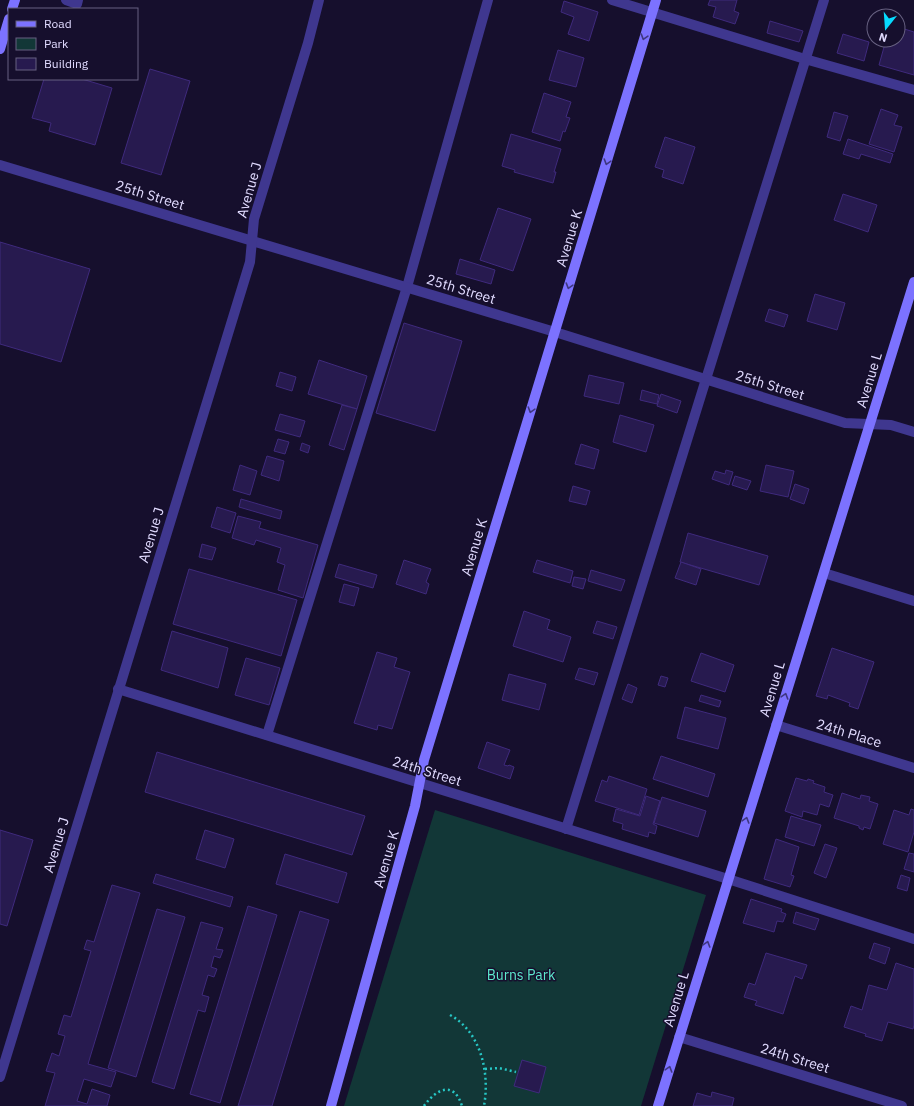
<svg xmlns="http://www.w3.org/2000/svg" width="914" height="1106" viewBox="0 0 914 1106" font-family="'IBM Plex Sans',sans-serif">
  <rect width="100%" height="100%" fill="#160f2d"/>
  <polygon fill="#123737" points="435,810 706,895 641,1106 344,1106"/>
  <g fill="#271a4f" stroke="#3f2a7d">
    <polygon points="710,0 737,0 734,11 739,13 735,24 713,17 716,7 708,5"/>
    <polygon points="564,1 598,12 589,41 568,34 574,17 561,12"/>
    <polygon points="770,21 803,31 799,42 767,33"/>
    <polygon points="898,27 914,32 914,75 879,65 886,40 898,40"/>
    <polygon points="843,34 869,42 864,61 837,53"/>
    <polygon points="558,50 584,58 576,87 549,80"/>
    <polygon points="150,69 190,81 161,175 121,163"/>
    <polygon points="44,79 82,79 112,88 95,145 49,131 51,123 32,118"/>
    <polygon points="544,93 571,102 566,117 570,118 565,132 563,131 560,141 532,132"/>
    <polygon points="881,109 898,115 894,125 902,127 894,152 869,144"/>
    <polygon points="834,112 848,116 840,141 827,137"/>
    <polygon points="511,134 561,149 554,172 556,172 553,183 514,172 515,170 502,166"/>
    <polygon points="665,137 695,147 683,184 662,177 664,170 655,167"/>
    <polygon points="848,139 893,154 890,163 861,154 859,159 843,154"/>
    <polygon points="843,194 877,205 868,232 834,220"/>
    <polygon points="498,208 531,219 513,271 480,260"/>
    <polygon points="0,242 90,269 61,362 0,344"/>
    <polygon points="460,259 495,270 491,284 456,274"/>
    <polygon points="815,294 845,303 837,330 807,321"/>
    <polygon points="769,309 788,315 784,327 765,321"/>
    <polygon points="404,323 462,341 435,431 376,413"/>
    <polygon points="319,360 367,376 357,409 308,394"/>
    <polygon points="280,372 296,377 292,391 276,386"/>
    <polygon points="589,375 624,383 619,404 584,396"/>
    <polygon points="642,390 659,395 657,404 640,400"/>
    <polygon points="661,394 681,401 677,413 657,406"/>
    <polygon points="342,405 357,409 344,450 329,445"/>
    <polygon points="280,414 305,421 300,437 275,430"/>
    <polygon points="620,415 654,425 646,452 613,442"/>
    <polygon points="278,439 289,442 285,454 274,451"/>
    <polygon points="302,443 310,446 308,453 300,450"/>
    <polygon points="581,444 599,450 594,469 575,464"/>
    <polygon points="267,456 284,461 279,481 261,475"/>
    <polygon points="240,465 257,471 250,495 233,490"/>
    <polygon points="766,465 794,471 788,497 760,491"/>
    <polygon points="726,470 733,472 729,485 712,479 715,471 725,474"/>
    <polygon points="735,476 751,481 747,490 732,485"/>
    <polygon points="795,484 809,489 804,504 790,499"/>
    <polygon points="573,486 590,491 586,505 569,501"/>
    <polygon points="241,499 282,511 280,519 239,507"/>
    <polygon points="217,507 236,513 230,533 211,527"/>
    <polygon points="238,516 261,522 259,528 318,545 303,598 278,590 285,565 277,562 281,548 256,540 254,545 232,538"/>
    <polygon points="688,533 768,556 759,585 680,562"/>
    <polygon points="202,544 216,548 212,560 199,557"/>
    <polygon points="404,560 431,569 426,582 429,584 426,594 396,584"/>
    <polygon points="537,560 573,571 570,583 533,572"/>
    <polygon points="681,562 701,569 696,585 675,578"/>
    <polygon points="339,564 377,575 373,588 335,577"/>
    <polygon points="189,569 297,600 281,656 173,624"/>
    <polygon points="591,570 625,580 621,591 588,581"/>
    <polygon points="574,577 586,579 583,589 572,586"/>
    <polygon points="344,584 359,588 354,606 339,602"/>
    <polygon points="524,611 550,620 547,629 571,637 563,662 513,646"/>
    <polygon points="597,621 617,627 613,639 593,633"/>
    <polygon points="172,631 228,648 218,688 161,670"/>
    <polygon points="832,648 874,662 858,709 849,706 850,703 828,695 827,699 816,696"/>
    <polygon points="377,652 397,658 394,667 410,672 392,729 378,725 377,730 354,723"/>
    <polygon points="701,653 734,665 725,692 691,681"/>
    <polygon points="246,658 280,668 269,705 235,695"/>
    <polygon points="579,668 598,673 594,685 575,679"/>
    <polygon points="509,674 546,684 539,710 502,700"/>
    <polygon points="661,676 668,678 665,687 658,685"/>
    <polygon points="628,684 637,688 632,703 622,699"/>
    <polygon points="701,695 721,701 719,707 699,701"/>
    <polygon points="685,707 726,718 718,749 677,738"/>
    <polygon points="487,742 510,750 504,765 508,766 509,765 514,767 510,779 478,768"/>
    <polygon points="157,752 365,816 352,855 145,792"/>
    <polygon points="661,756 715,774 708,797 653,779"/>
    <polygon points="609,776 647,789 639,815 595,801 602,780 607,782"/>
    <polygon points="796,778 807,781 808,779 814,781 813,783 825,787 824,792 833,795 829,807 820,804 817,815 803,811 802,817 785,811"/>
    <polygon points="842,793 860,799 861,795 870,797 869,801 878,804 870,829 864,827 863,830 859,828 859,826 834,818"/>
    <polygon points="646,796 660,801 653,824 657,826 655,834 649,832 648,837 622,829 623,824 613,821 616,809 640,816"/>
    <polygon points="662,797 706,811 698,837 654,823"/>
    <polygon points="911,809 914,810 914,832 908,852 883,844 894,810 909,815"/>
    <polygon points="791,816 821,825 814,846 785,837"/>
    <polygon points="0,830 33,840 7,926 0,924"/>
    <polygon points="205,830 234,839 225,868 196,859"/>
    <polygon points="776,839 799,847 791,875 794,876 790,887 764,879"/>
    <polygon points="825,844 837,848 826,878 814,873"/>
    <polygon points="909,853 914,854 914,872 904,869"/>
    <polygon points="285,854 347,873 338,903 276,884"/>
    <polygon points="156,874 233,897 230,907 153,883"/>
    <polygon points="901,875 910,878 907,891 897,888"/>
    <polygon points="112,885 140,893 88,1064 116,1072 111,1087 84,1079 77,1101 87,1104 92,1089 110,1095 107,1106 45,1106 55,1073 46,1071 52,1053 59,1056 65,1036 58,1034 64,1015 71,1017 91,951 84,949 87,940 94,942"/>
    <polygon points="751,899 782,909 781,912 786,914 783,922 777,921 774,932 743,923"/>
    <polygon points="248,906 277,915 220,1103 190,1094"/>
    <polygon points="157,909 185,917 136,1077 108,1068"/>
    <polygon points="300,911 329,920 272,1106 238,1106"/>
    <polygon points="796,912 819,919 815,930 793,923"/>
    <polygon points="201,922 223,928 216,949 223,950 220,958 214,956 211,967 217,969 214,977 208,975 202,995 209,997 205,1012 198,1010 174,1089 152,1082"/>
    <polygon points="874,943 890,948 885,964 869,958"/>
    <polygon points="766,953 807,965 802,979 795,976 783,1014 755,1005 757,1001 744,997 749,983 755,985"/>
    <polygon points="896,963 914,969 914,1025 913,1029 888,1022 882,1041 865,1036 866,1034 844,1027 851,1006 862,1010 869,985 887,990"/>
    <polygon points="522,1060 546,1067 539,1093 514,1086"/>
    <polygon points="712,1092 734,1098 732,1106 693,1106 697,1093 711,1097"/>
  </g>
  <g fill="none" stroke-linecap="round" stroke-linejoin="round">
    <g stroke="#27c7c5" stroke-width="2.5" stroke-dasharray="2 3" stroke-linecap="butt">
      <path d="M450 1015C481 1032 490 1073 484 1106"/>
      <polyline points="485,1069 499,1068 516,1072"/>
      <path d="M424 1106C436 1089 454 1080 462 1106"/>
    </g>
    <g stroke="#3f378f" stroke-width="10">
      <polyline points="66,0 77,4 78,0"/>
      <polyline points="612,0 805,59 914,90"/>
      <polyline points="824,573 914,601"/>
      <polyline points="267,735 407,287 488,0"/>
      <polyline points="566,829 824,0"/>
      <polyline points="728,879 914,939"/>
    </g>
    <g stroke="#3f378f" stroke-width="10">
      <polyline points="0,165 555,332 845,423 891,425 914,432"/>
      <polyline points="118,689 728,879"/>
      <polyline points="776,725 914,768"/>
      <polyline points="679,1037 902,1106"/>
      <polyline points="0,1077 250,262 254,219 308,43 319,0"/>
    </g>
    <g stroke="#7c72ff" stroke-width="10">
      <polyline points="12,9 15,0"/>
      <polyline points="0,49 9,19"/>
      <polyline points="331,1106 415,806 424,760 656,0"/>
      <polyline points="658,1106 914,282"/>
    </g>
  </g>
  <defs><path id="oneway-chevron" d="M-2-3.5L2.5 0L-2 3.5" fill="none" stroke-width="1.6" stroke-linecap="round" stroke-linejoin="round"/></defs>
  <g stroke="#3f3781">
    <use href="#oneway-chevron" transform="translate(644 37) rotate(107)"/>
    <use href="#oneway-chevron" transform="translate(607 162) rotate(107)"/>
    <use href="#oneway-chevron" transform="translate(569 286) rotate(107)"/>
    <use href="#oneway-chevron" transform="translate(531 410) rotate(107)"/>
    <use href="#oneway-chevron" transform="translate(785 696) rotate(-73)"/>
    <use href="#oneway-chevron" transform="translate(746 820) rotate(-73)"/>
    <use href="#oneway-chevron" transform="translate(707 944) rotate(-73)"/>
    <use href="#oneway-chevron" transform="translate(669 1069) rotate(-73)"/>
  </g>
  <g text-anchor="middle" stroke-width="3" stroke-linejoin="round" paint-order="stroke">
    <g font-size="14" fill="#e1dbff" stroke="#160f2d">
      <text transform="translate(249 190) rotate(-74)" y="5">Avenue J</text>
      <text transform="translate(150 195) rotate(17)" y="5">25th Street</text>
      <text transform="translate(569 238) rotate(-73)" y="5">Avenue K</text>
      <text transform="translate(461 289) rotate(17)" y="5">25th Street</text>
      <text transform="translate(869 380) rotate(-73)" y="5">Avenue L</text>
      <text transform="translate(770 385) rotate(17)" y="5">25th Street</text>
      <text transform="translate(151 535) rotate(-73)" y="5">Avenue J</text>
      <text transform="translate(474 547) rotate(-73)" y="5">Avenue K</text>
      <text transform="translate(772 689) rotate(-73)" y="5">Avenue L</text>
      <text transform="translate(849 733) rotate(17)" y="5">24th Place</text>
      <text transform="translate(427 771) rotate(17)" y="5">24th Street</text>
      <text transform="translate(56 845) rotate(-73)" y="5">Avenue J</text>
      <text transform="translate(386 859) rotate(-74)" y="5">Avenue K</text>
      <text transform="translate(676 999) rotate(-73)" y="5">Avenue L</text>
      <text transform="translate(795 1058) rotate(17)" y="5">24th Street</text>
    </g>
    <g font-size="14" fill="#5de9cd" stroke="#160f2d">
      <text x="521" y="980">Burns Park</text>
    </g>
  </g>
  <rect x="8" y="8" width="130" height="72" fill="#160f2d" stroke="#676181"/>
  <rect x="16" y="21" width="20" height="6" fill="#7c72ff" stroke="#676181"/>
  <text x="44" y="28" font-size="12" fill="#e1dbff">Road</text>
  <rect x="16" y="38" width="20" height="12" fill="#123737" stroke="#676181"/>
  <text x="44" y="48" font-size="12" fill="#e1dbff">Park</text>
  <rect x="16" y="58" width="20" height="12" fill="#271a4f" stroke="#676181"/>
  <text x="44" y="68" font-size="12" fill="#e1dbff">Building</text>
  <g transform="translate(886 28) rotate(197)"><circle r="19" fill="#160f2d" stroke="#676181"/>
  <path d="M0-3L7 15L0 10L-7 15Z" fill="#07daff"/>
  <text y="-6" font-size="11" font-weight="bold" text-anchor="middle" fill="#e1dbff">N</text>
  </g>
</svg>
